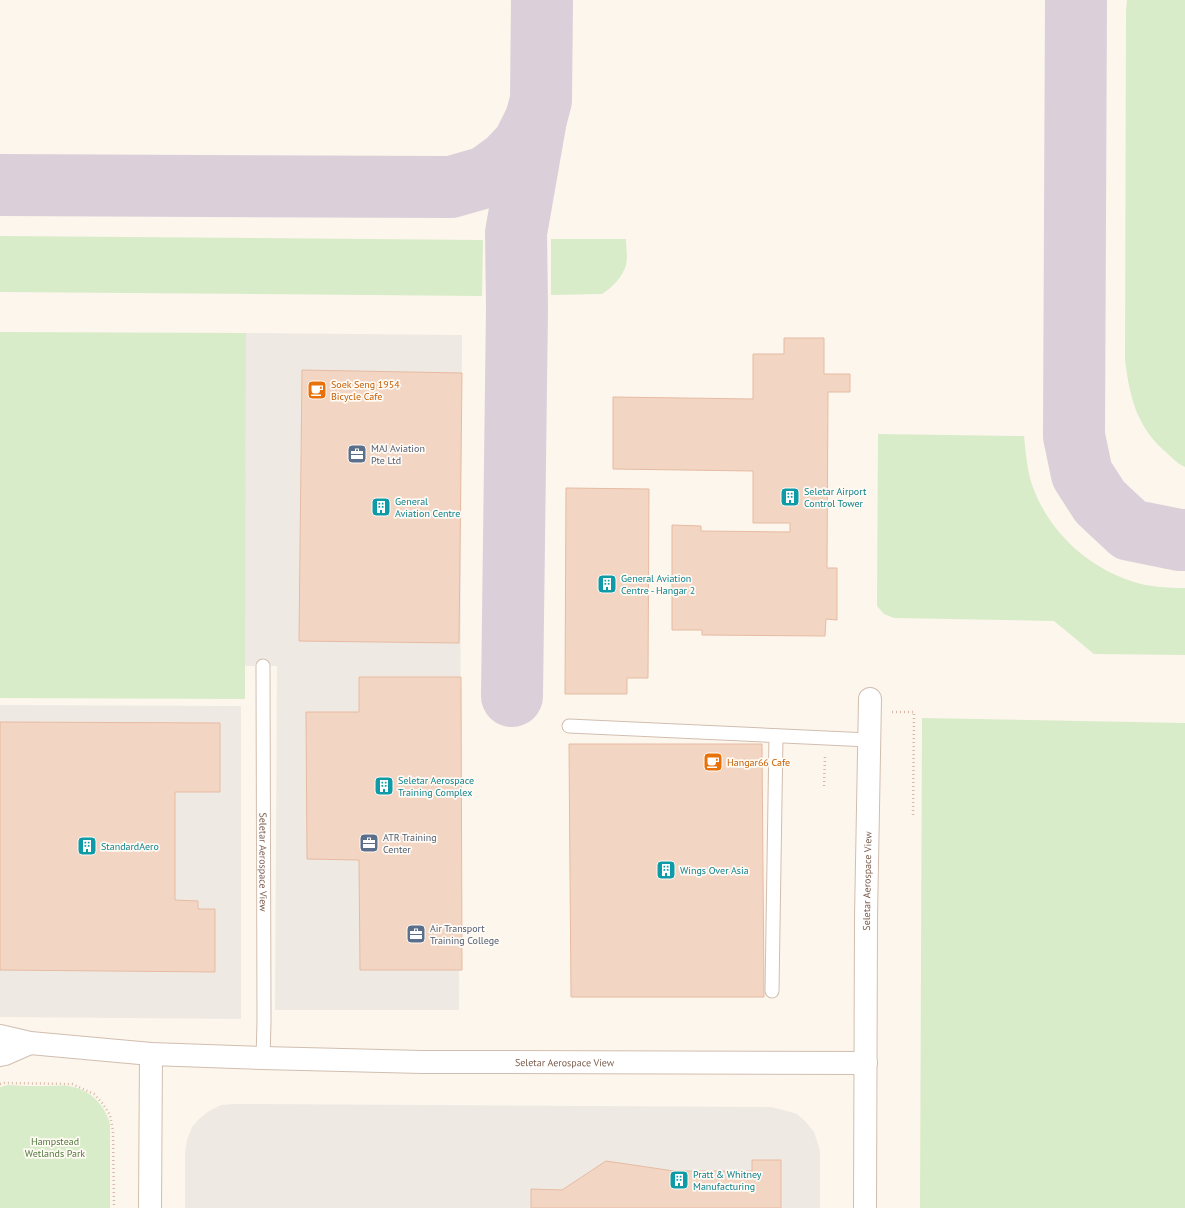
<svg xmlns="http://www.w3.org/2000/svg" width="1185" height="1208" viewBox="0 0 1185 1208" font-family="'PT Sans',sans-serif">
  <rect width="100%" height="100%" fill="#fdf6ec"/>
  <g fill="#efe9e4">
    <polygon points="246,333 462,335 459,1010 275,1010 277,666 244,666"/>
    <polygon points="0,705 241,706 241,1019 0,1017"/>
    <polygon points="235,1104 771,1107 787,1111 797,1114 806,1122 814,1132 820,1150 820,1208 185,1208 185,1153 187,1140 192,1127 199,1119 209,1111 221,1105"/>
  </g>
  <g fill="#d8ecc9">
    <path d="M1127 0H1185V467C1178 464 1173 459 1168 454 1137 428 1130 399 1125 360L1126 11Z"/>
    <polygon points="0,236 483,240 482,296 0,292"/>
    <path d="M551 239H626C626 247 628 257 626 265 623 276 612 288 602 294L551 295Z"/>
    <polygon points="0,332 246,333 245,699 0,698"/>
    <path d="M878 434 1024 436C1026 454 1027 473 1034 490 1050 532 1088 567 1131 581 1148 587 1167 588 1185 588V655L1094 654 1054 621 894 618 884 614 877 606Z"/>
    <polygon points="922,718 1185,723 1185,1208 920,1208"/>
    <path d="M8 1085C21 1086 34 1086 46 1086 53 1086 61 1085 68 1086 90 1089 104 1104 110 1124V1208H0V1087Z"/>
  </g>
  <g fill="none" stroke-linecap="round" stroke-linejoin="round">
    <g stroke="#dbcfda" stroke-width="62">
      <polyline points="1076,0 1074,436 1082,474 1100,502 1130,530 1179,540 1185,540"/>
      <polyline points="0,185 451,187 486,177 508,161 523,145 536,119"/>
      <polyline points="512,696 517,308 516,233 536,119 541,100 542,0"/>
    </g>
  </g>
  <g fill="#f3d5c3" stroke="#e6bba3">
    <polygon points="784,338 824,338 824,374 850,374 850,392 828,392 827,568 837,568 837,620 826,619 825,636 702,635 702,630 672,630 672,525 701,526 701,531 790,532 790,523 753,523 753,471 613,469 613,397 753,399 753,354 784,354"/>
    <polygon points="302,370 462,373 459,643 299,641"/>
    <polygon points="566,488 649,489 648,678 627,678 627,694 565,694"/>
    <polygon points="359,677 461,677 462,970 360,970 359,860 307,859 306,712 359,712"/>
    <polygon points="0,722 220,723 220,792 175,792 175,900 198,901 198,909 215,909 215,972 0,970"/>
    <polygon points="569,744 762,744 764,997 571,997"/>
    <polygon points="752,1160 781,1160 781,1208 531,1208 531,1189 562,1190 606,1161 674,1171 752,1171"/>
  </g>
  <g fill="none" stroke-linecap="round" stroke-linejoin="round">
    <g stroke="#d1beb0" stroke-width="15">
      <g id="lane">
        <path id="s1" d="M263 666 264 1022 263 1058"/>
        <polyline points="569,726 869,740"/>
        <polyline points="772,991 776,736"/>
      </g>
    </g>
    <g stroke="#d1beb0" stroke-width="24">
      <g id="street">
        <path id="s2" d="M0 1036 30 1043 151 1054 263 1058 422 1062H483L866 1063"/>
        <polyline points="0,1055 5,1054 30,1043"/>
        <polyline points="150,1208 151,1054"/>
        <path id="s3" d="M865 1208 866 918 870 699"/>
      </g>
    </g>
    <g stroke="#d9b8a5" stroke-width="2.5" stroke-dasharray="1 3" stroke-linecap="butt">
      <polyline points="892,712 914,712 913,817"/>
      <polyline points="824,786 825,756"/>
      <polyline points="0,1084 4,1083 72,1084 94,1094 103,1104 110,1115 113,1131 114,1208"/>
    </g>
    <use href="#lane" stroke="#fff" stroke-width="13"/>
    <use href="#street" stroke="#fff" stroke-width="22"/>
  </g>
  <defs>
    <g id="cafe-square" transform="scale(1)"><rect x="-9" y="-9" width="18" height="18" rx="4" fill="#e8710a" stroke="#fffaf3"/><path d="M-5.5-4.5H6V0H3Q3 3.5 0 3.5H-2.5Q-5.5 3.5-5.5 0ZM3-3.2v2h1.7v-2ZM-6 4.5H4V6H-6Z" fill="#fff"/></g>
    <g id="office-square" transform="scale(1)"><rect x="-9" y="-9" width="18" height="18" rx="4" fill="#5c6f8a" stroke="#fffaf3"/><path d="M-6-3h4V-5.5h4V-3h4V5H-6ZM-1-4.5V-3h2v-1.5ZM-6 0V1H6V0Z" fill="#fff"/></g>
    <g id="building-square" transform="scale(1)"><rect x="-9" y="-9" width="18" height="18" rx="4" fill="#0f9aa8" stroke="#fffaf3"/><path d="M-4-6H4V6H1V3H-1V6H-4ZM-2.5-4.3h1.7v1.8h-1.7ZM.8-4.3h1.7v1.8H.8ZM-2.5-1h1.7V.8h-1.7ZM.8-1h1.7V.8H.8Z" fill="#fff"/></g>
  </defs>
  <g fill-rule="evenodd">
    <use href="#cafe-square" x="317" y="390"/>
    <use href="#office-square" x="357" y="454"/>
    <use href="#building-square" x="790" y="497"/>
    <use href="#building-square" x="381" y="507"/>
    <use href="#building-square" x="607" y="584"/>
    <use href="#cafe-square" x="713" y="762"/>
    <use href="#building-square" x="384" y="786"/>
    <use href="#office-square" x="369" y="843"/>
    <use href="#building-square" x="87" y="846"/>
    <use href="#building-square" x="666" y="870"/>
    <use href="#office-square" x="416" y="934"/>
    <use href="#building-square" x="679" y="1180"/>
  </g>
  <g text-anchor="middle" stroke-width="3.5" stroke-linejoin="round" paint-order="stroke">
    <g font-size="10" fill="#c56008" stroke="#fffaf3" text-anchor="start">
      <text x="331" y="388">Soek Seng 1954<tspan x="331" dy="12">Bicycle Cafe</tspan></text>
      <text x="727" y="766">Hangar66 Cafe</text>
    </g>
    <g font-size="10" fill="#4e5e75" stroke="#fffaf3" text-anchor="start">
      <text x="371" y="452">MAJ Aviation<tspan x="371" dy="12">Pte Ltd</tspan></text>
      <text x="383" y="841">ATR Training<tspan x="383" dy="12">Center</tspan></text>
      <text x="430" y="932">Air Transport<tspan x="430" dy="12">Training College</tspan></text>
    </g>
    <g font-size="10" fill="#0d838f" stroke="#fffaf3" text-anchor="start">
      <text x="804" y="495">Seletar Airport<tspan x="804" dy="12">Control Tower</tspan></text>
      <text x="395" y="505">General<tspan x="395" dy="12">Aviation Centre</tspan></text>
      <text x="621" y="582">General Aviation<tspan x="621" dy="12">Centre - Hangar 2</tspan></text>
      <text x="398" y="784">Seletar Aerospace<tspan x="398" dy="12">Training Complex</tspan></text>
      <text x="101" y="850">StandardAero</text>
      <text x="680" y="874">Wings Over Asia</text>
      <text x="693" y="1178">Pratt &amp; Whitney<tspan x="693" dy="12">Manufacturing</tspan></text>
    </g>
    <g font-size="10" fill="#7a5c4d" stroke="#fffaf3">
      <text dy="4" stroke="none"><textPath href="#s1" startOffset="196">Seletar Aerospace View</textPath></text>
      <text dy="4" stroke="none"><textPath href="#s3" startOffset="327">Seletar Aerospace View</textPath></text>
      <text dy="4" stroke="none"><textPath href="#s2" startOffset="566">Seletar Aerospace View</textPath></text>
    </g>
    <g font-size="10" fill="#537a41" stroke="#fffaf3">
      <text x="55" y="1145">Hampstead<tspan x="55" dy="12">Wetlands Park</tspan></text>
    </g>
  </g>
</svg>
